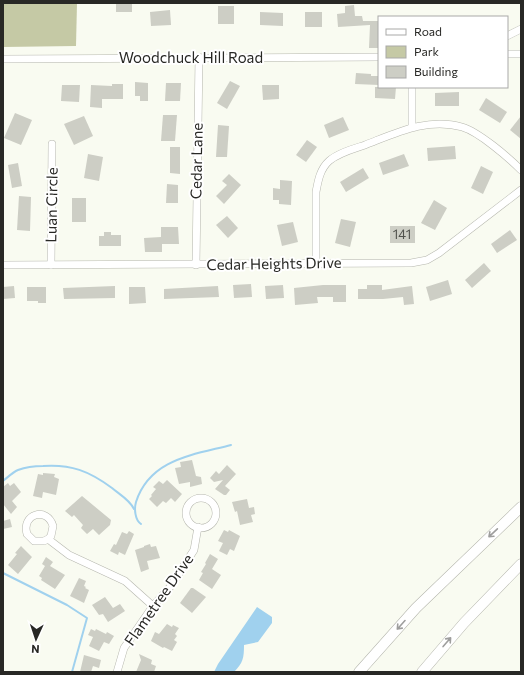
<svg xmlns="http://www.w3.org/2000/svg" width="524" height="675" viewBox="0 0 524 675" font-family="Commissioner,sans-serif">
  <rect width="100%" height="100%" fill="#f9fbf1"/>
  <polygon fill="#c5c9a5" points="3,3 77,3 76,46 3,47"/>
  <path fill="#a0d1ee" d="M257 607 272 617V623L258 642 244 645C244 658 243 663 234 672H214L218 664Z"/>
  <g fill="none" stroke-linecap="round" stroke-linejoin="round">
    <g stroke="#a0d1ee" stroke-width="2">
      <path d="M3 481C8 477 13 472 18 470 26 467 35 466 43 466 71 464 89 471 112 488 119 494 130 500 134 509"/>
      <path d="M141 524C135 520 134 509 136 502 150 459 193 455 231 445"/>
      <polyline points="3,573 67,605 87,618 72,672"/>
    </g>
  </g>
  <g fill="#cdcec5">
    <rect x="116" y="3" width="16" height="9"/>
    <polygon points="354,5 355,16 362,16 363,21 379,21 379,48 369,48 370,25 338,27 337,14 345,13 345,6"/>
    <rect x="218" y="6" width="16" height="18"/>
    <polygon points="170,10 171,25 151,26 150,12"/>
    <polygon points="260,12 283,13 283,26 260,25"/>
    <rect x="305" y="12" width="17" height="15"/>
    <polygon points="356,73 371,74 371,76 379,76 379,85 355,84"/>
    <polygon points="230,81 240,86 227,109 217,103"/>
    <polygon points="135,82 148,83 148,101 140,101 140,96 135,96"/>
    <polygon points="166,83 181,83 180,101 165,101"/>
    <polygon points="112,84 123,84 123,99 102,99 102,108 90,107 91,85 112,86"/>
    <polygon points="62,85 80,85 79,102 61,101"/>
    <polygon points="262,85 279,85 279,99 263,100"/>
    <polygon points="375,87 396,87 395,99 375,98"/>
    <polygon points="459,92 459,106 435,106 435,93"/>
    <polygon points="486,98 507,112 500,123 479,110"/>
    <polygon points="15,113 32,120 21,145 4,138"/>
    <polygon points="163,115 177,115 175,141 161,141"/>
    <polygon points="84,116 93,136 74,145 64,124"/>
    <polygon points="521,116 521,139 510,130"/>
    <polygon points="343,117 349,130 329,138 324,125"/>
    <polygon points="218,125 229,126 227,157 216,157"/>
    <polygon points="307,140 317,147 306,162 296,155"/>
    <polygon points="455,146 456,159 428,161 427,148"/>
    <polygon points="170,147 180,147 180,174 170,173"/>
    <polygon points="88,154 103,157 99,181 84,178"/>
    <polygon points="404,154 409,166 383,175 379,163"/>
    <polygon points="18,163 22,186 12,188 8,165"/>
    <polygon points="481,166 493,172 483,194 471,188"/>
    <polygon points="363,168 369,178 346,192 340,182"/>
    <polygon points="229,174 241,185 224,204 216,196 227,185 222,181"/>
    <polygon points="280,180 292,181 291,205 279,204 279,200 273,200 273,188 280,189"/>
    <polygon points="167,184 178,185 178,203 166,203"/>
    <polygon points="19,196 31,197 30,231 17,230"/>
    <rect x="72" y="198" width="14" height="24"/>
    <polygon points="434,200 447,208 435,230 421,223"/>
    <polygon points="227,216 238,228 228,238 216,225"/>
    <polygon points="341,219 356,222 350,247 335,243"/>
    <polygon points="293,222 298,242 282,246 277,225"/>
    <rect x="390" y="226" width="25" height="17"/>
    <polygon points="161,227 178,227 179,244 162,244 162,252 145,252 144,238 161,237"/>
    <polygon points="510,230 517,240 497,253 491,244"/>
    <polygon points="104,232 111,232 111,235 121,235 121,246 99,246 99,236 104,236"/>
    <polygon points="484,263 491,271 472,288 465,280"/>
    <polygon points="448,280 452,294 430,301 426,287"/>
    <polygon points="251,284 252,297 234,298 233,285"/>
    <polygon points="283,285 284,298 266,299 265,286"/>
    <polygon points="323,285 346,285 346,302 333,302 333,297 317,297 318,303 295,305 294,288"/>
    <polygon points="367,285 382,285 382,290 412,286 414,304 404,305 403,297 383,299 358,299 358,289 367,289"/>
    <polygon points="14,286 15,298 3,299 3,287"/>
    <polygon points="115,286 115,298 64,299 63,288"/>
    <polygon points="218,286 219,297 164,299 164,289"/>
    <polygon points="27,287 46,287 46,303 38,303 38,301 27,301"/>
    <polygon points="129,287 145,287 146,303 129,304"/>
    <polygon points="192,460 196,476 201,477 202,484 190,487 190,482 179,484 175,468 181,467 180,462"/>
    <polygon points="227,465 236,474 225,486 230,490 226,495 224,495 215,489 223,480 214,482 210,478 216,471 219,474"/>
    <polygon points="43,473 55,474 54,477 59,479 56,495 43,492 42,498 33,496 38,474 43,475"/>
    <polygon points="167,480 182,494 175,502 171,498 166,503 163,501 157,507 149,499 152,496 151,495 156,489 153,487 159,481 163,484"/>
    <polygon points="8,483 10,486 14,483 21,492 12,501 17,507 11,514 3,504 3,487"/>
    <polygon points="82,496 111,520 110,525 99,535 93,529 87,534 81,528 83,525 74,515 72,517 65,511"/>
    <polygon points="247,499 249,508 254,507 255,514 251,515 253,522 240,525 237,511 235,512 232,502"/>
    <polygon points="10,519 12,527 3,529 3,521"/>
    <polygon points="224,530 228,532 229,530 240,536 234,551 230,549 227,555 219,551 223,543 218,541"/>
    <polygon points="129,531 134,534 125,555 119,552 118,555 110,551 114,544 116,545 122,532 127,534"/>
    <polygon points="150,544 151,547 156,546 160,558 147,561 149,569 141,572 135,550 144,547 144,546"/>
    <polygon points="21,546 32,557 18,574 8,565 17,554 15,553"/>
    <polygon points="210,554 218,559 212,569 221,575 212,589 199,580 203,573 201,572 206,564 205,563"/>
    <polygon points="46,557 53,562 50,566 65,575 55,589 41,580 42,578 39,576 45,566 42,564"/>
    <polygon points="79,578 86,581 84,586 86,587 85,588 89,590 84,603 70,596"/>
    <polygon points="191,588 193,588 206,597 192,613 180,603"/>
    <polygon points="105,597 113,608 120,604 125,611 108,622 103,614 99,615 92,605"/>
    <polygon points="167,624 172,627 173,625 179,628 175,634 177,636 174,640 177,642 172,651 164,647 163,648 151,641 155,632 159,634"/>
    <polygon points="91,629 95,631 96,629 106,634 107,632 114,636 109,644 104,642 99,651 89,646 93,637 88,635"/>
    <polygon points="139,654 152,660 151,664 156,666 154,672 136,672 141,660"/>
    <polygon points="84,655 101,660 99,668 93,666 91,672 80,672"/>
  </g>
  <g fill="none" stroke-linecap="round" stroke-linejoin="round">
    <g stroke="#b5b6ad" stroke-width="8">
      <g id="minor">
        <polyline points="507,36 521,29"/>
        <polyline points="507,54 521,54"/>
        <polyline points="3,59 379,57"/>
        <polyline points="412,127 412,87"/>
        <path d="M316 264V192C318 181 320 169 329 161 338 153 353 149 365 145 396 133 428 117 462 127 479 132 508 157 521 170"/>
        <polyline points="3,265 411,263 427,260 439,253 521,190"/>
        <polyline points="51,265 52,144"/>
        <polyline points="196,265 199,57"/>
        <circle cx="201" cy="513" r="15"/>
        <path d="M48 539 44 541H34L27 534C21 514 47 506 53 526L51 536 48 539 69 555 125 581 153 606"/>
        <polyline points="117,672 124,648 153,606 170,587 194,550 198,527"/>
      </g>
    </g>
    <g stroke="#b5b6ad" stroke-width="11">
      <g id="highway">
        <polyline points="359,672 416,608 521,507"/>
        <polyline points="422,672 464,623 521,564"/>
      </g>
    </g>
    <use href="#minor" stroke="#fff" stroke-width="7"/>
    <use href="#highway" stroke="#fff" stroke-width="10"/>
  </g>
  <defs><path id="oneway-shaft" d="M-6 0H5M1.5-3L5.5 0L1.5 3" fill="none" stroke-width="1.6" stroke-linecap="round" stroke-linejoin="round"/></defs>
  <g stroke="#9e9e9d">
    <use href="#oneway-shaft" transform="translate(493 533) rotate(137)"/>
    <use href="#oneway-shaft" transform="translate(401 625) rotate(132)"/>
    <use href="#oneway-shaft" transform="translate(447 642) rotate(-49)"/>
  </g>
  <g text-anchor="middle" stroke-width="4" stroke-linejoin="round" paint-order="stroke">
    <g font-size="13" fill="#51524d">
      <text x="402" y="239">141</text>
    </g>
    <g font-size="15" fill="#282825" stroke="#fff">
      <text x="191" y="63">Woodchuck Hill Road</text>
      <text transform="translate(197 161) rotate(-89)" y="5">Cedar Lane</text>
      <text transform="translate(52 205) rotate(-89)" y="5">Luan Circle</text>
      <text transform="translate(274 264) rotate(-1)" y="5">Cedar Heights Drive</text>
      <text transform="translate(159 600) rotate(-55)" y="5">Flametree Drive</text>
    </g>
  </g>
  <rect width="524" height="675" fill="none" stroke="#282825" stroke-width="8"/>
  <rect x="378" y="16" width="130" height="72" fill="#ffffff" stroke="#a9a9a8"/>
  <rect x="386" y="29" width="20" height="6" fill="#ffffff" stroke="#a9a9a8"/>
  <text x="414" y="36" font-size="12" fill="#282825">Road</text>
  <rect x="386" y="46" width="20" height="12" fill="#c5c9a5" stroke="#a9a9a8"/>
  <text x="414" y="56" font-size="12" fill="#282825">Park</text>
  <rect x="386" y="66" width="20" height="12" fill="#cdcec5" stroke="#a9a9a8"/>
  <text x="414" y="76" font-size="12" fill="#282825">Building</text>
  <g transform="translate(36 639) rotate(183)" stroke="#ffffff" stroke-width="3" paint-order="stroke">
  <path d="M0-3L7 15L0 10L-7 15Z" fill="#282825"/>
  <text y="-6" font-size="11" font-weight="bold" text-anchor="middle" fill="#282825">N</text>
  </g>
</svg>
